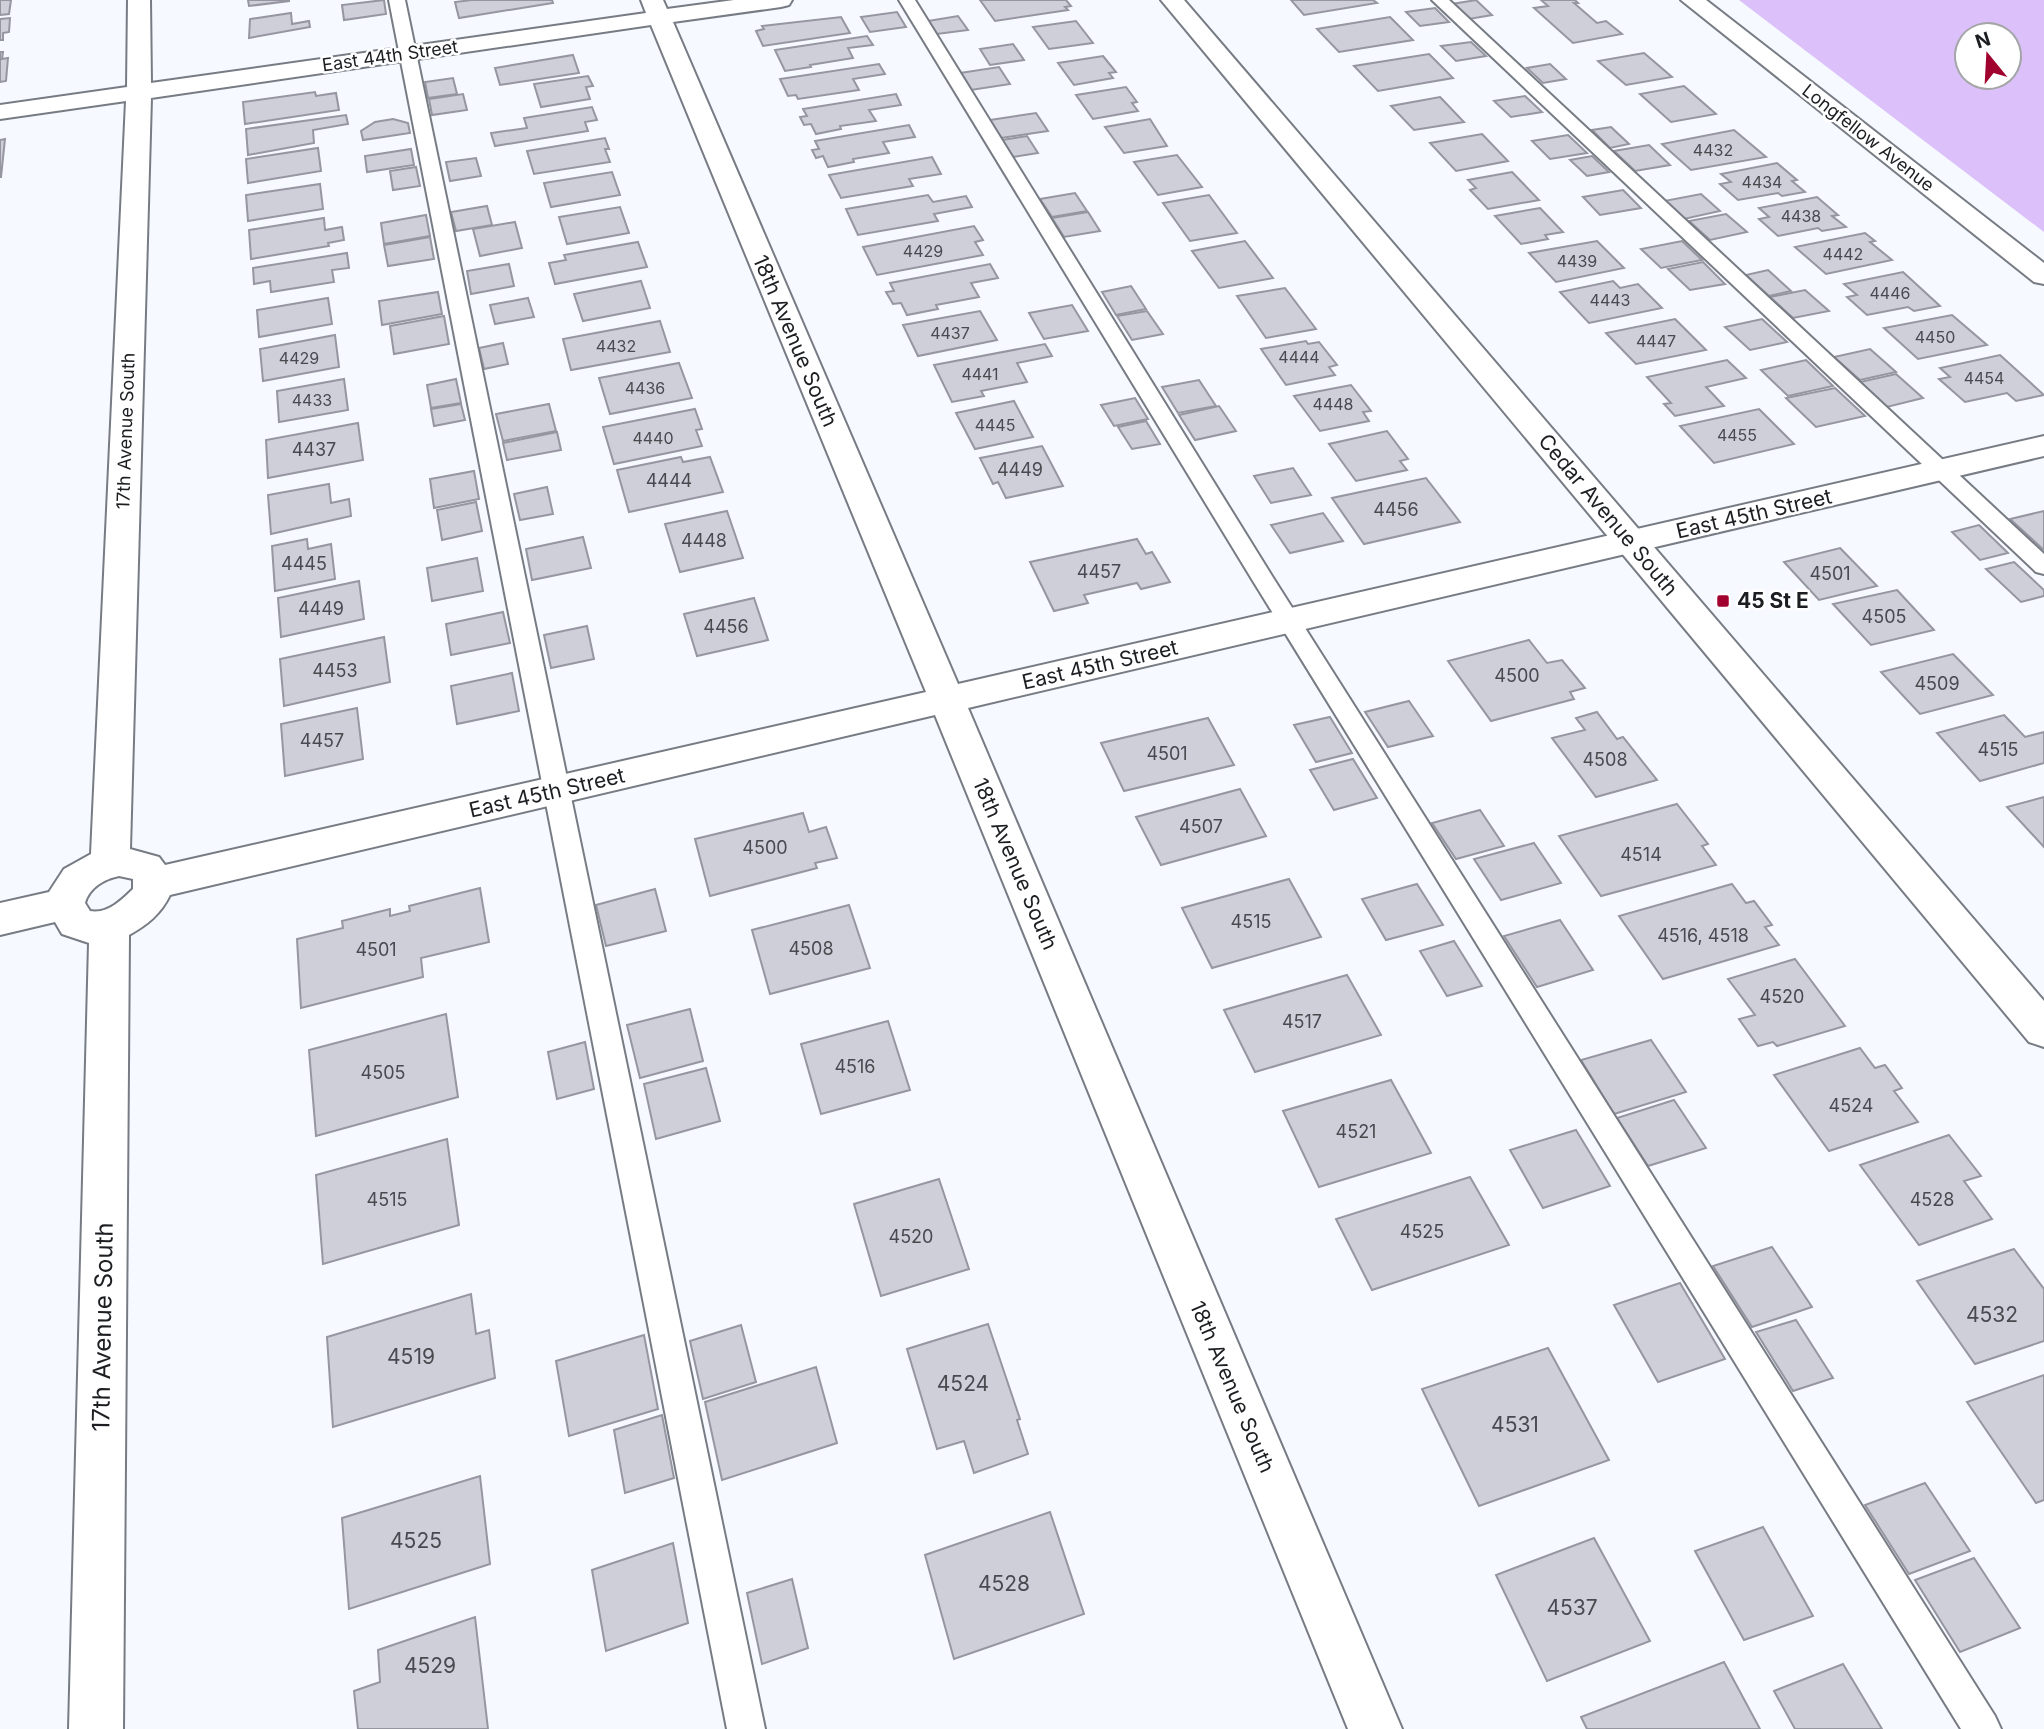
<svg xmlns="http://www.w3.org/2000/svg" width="2044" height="1729" viewBox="0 0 2044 1729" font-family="Inter,sans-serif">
  <rect width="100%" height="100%" fill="#f6f9ff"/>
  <path fill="#dbc0f9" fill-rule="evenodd" d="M1739 0H2044V232ZM1967 35H2009V77H1967Z"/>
  <g fill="#cecfd9" stroke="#9696a0" stroke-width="2">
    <polygon points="0,0 11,0 9,14 0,15"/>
    <polygon points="248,0 289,0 289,1 249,6"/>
    <polygon points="384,0 386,14 344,20 342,5"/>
    <polygon points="472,0 552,0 553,3 459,18 455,2"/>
    <polygon points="980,0 1066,0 1071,6 1065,7 1068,10 995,21"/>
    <polygon points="1291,0 1373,0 1377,3 1304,15"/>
    <polygon points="1476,0 1492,15 1469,19 1452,4"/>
    <polygon points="1541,0 1575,0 1578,3 1574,3 1597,23 1606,21 1622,34 1573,43 1534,8 1548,6"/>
    <polygon points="1435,8 1449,22 1420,26 1406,12"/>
    <polygon points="897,12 906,27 870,32 861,17"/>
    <polygon points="291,13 292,24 309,21 310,27 249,38 250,19"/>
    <polygon points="958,16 968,30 937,34 928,21"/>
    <polygon points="841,17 850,33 763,46 756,31 764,29 762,26"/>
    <polygon points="1390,17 1413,40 1339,52 1317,29"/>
    <polygon points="10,18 9,32 3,33 3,40 0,40 0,19"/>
    <polygon points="1076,21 1093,43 1049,49 1033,27"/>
    <polygon points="867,36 873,45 848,48 853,58 810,65 811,67 785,71 775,50"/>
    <polygon points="1471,42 1486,56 1456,61 1441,46"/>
    <polygon points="1013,44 1024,60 990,65 980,49"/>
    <polygon points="0,52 3,52 2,59 8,58 6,81 0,82"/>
    <polygon points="1644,53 1672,77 1626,85 1598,61"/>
    <polygon points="1429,54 1453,78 1378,91 1354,66"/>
    <polygon points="573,55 579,73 500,85 495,68"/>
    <polygon points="1103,56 1116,72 1109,73 1113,78 1074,85 1058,63"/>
    <polygon points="879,64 885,74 853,79 859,90 798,99 796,95 788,96 780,79"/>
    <polygon points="1550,64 1566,79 1543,83 1527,68"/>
    <polygon points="999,67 1010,84 971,90 960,73"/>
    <polygon points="588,76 593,86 586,87 590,99 541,107 534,84"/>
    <polygon points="453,78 457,94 428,98 425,82"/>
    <polygon points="1684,86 1716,114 1671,122 1640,94"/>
    <polygon points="1126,87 1137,102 1132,103 1138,111 1093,119 1076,95"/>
    <polygon points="315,92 316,96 336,93 339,110 245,124 243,102"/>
    <polygon points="463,94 467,110 432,115 429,99"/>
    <polygon points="896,94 901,105 869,110 876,121 840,126 841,129 816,134 811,124 804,125 800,117 807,116 803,109"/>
    <polygon points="1525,96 1542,112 1511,117 1494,101"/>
    <polygon points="1440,97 1464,122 1414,130 1391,106"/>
    <polygon points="592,107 597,120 585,122 588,131 495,146 491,133 527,128 524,118"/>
    <polygon points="1036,113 1048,131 1001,138 990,120"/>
    <polygon points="346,115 348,124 313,130 314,143 248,155 246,129"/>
    <polygon points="393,119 408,123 410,133 363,140 361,131 375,122"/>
    <polygon points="1150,119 1167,146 1124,153 1105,127"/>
    <polygon points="909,125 915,137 883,142 889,153 853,159 854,162 828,167 823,156 816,158 812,150 819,149 815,141"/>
    <polygon points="1611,127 1629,144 1610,148 1592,130"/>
    <polygon points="1734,130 1766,157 1691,170 1662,144"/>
    <polygon points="1482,134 1508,161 1456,171 1430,143"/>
    <polygon points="1568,135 1587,153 1550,159 1532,141"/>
    <polygon points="1027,136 1038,153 1013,157 1002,140"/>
    <polygon points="605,138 609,149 605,149 610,162 534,174 527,151"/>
    <polygon points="5,139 1,177 0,177 0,140"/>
    <polygon points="1649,145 1670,165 1635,171 1614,151"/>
    <polygon points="318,148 321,171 248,183 246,159"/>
    <polygon points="411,149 414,165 367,172 365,156"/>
    <polygon points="1177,155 1202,187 1158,195 1134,162"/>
    <polygon points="1592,156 1609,172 1587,176 1570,160"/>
    <polygon points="932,157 941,174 909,179 913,186 841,198 829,175"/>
    <polygon points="476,158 481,176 450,181 446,162"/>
    <polygon points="1777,163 1797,180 1792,181 1805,192 1782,196 1778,193 1738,200 1720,184 1731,182 1721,174"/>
    <polygon points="416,167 420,186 393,190 390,171"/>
    <polygon points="612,172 620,195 551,207 544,183"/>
    <polygon points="1512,172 1539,200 1488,209 1470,190 1476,188 1468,180"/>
    <polygon points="320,184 323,209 248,221 246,195"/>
    <polygon points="1623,190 1641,208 1600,215 1583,197"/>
    <polygon points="1075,193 1087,211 1052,217 1040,199"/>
    <polygon points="1701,194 1720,211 1684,219 1664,201"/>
    <polygon points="928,195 933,202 966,196 972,207 934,214 938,221 858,235 846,209"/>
    <polygon points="1209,195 1237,233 1190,241 1163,203"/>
    <polygon points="1817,197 1838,215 1832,216 1846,227 1822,231 1818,228 1778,236 1759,219 1769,217 1759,208"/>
    <polygon points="487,206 492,225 456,231 451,212"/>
    <polygon points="620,207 629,233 567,244 559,217"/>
    <polygon points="1540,208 1563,232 1545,235 1548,239 1521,244 1495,216"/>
    <polygon points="1088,212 1100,231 1064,237 1052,218"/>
    <polygon points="1726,214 1747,232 1710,240 1689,221"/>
    <polygon points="426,215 430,236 384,244 381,223"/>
    <polygon points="324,218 325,230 342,227 344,240 328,243 329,246 251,259 249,230"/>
    <polygon points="515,222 522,248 480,256 473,229"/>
    <polygon points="974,226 983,240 975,242 983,255 877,275 863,247"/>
    <polygon points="1865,233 1875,241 1870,242 1892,260 1826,274 1795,247"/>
    <polygon points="430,237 434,259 388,266 384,245"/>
    <polygon points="1245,241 1273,278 1219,288 1192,251"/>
    <polygon points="1597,241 1624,268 1556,282 1529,253"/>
    <polygon points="1682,241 1702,260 1661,268 1641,249"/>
    <polygon points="638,242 647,267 555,284 549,263 566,260 564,255"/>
    <polygon points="347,253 349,268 332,270 334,282 271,292 270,281 254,284 253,268"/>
    <polygon points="1703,262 1725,284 1690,290 1668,269"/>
    <polygon points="509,264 514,286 471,294 467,271"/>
    <polygon points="990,264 998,278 971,283 979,297 936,305 938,309 907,315 901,303 893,304 886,292 894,291 890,283"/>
    <polygon points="1768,270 1791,291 1769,296 1746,275"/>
    <polygon points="1903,272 1940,306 1914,311 1908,307 1867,315 1847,297 1857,295 1844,284"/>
    <polygon points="641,281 650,308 583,321 574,294"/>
    <polygon points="1613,281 1620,288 1638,284 1662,308 1589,323 1560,292"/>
    <polygon points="1131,286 1146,309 1116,315 1102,292"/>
    <polygon points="1285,288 1316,329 1266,338 1237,296"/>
    <polygon points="1805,290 1829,311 1793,318 1770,297"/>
    <polygon points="438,292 442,314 382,325 379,301"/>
    <polygon points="328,298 332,324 259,337 257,310"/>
    <polygon points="528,298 534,317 495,324 490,305"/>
    <polygon points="1072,305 1088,331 1044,339 1029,313"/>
    <polygon points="980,311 997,340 918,356 903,325"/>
    <polygon points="1147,311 1163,334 1132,340 1117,316"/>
    <polygon points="1952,315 1987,345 1918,359 1884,328"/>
    <polygon points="444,316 449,344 394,354 390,326"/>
    <polygon points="1675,319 1706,350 1636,364 1606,333"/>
    <polygon points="1762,319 1787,342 1750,350 1725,327"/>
    <polygon points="660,321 670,352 571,370 563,339"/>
    <polygon points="335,335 339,367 263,381 260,349"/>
    <polygon points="1306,341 1308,344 1319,342 1337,365 1329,367 1335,375 1286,385 1261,349"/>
    <polygon points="503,343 508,364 484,369 479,348"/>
    <polygon points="1045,344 1052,356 1017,363 1027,382 981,391 984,396 952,402 934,365"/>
    <polygon points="1870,349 1896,372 1860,380 1834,357"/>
    <polygon points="2000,355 2044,395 2016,401 2007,393 1965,402 1939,379 1950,377 1940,368"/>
    <polygon points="1727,360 1746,378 1706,387 1724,406 1675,416 1664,404 1671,403 1647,377"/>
    <polygon points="1806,360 1833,386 1788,396 1761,370"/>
    <polygon points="679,363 692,398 610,414 599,378"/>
    <polygon points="1896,374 1923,398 1887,407 1860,382"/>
    <polygon points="344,379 348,410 279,422 277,391"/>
    <polygon points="456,379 461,403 431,408 427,385"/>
    <polygon points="1199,380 1216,406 1178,413 1162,387"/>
    <polygon points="1351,385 1371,411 1363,412 1369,421 1320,431 1294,396"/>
    <polygon points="1835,388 1865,416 1816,427 1786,398"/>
    <polygon points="1135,398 1148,419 1114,426 1101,405"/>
    <polygon points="1014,401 1033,437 975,449 956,413"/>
    <polygon points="461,404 465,420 434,426 431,409"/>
    <polygon points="549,404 556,431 503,441 496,414"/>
    <polygon points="1219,406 1236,431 1195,440 1179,415"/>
    <polygon points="695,409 702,429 696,430 702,446 614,464 603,427"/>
    <polygon points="1759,409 1794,444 1714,463 1680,426"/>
    <polygon points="1146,421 1160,444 1132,449 1118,427"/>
    <polygon points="358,423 363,460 268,478 266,440"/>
    <polygon points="1387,431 1408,459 1400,461 1407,470 1356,481 1329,444"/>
    <polygon points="557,432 561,450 507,460 503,443"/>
    <polygon points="1042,446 1063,486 1006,498 998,482 993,484 980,458"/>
    <polygon points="681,457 683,462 710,457 723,492 629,512 617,470"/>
    <polygon points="1293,468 1311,495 1271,503 1254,476"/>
    <polygon points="474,471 479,499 434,508 430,479"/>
    <polygon points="1426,478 1460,522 1364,544 1332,498"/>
    <polygon points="329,484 331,503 349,499 351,516 271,534 268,495"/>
    <polygon points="547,487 553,514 520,520 514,494"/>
    <polygon points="476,502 482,531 442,540 437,510"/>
    <polygon points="727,511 743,558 680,572 665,524"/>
    <polygon points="2044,511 2044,550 2010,519"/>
    <polygon points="1323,513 1343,541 1290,553 1271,525"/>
    <polygon points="1979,525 2008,553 1980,560 1952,532"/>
    <polygon points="583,537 591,568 532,580 526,549"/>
    <polygon points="307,539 308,549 331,544 335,579 275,591 272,546"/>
    <polygon points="1137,539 1146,554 1152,552 1170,582 1141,589 1137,583 1084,595 1088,603 1054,611 1030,562"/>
    <polygon points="1840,548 1877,586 1819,600 1784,562"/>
    <polygon points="477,558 483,591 432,601 427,568"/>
    <polygon points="2014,562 2044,590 2044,596 2021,602 1986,569"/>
    <polygon points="359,581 364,619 281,637 278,598"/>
    <polygon points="1897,590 1934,630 1871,645 1833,604"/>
    <polygon points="754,598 768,640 697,656 684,614"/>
    <polygon points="503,612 510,643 451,655 446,624"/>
    <polygon points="587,626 594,659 551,668 544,635"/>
    <polygon points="384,637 390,682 284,706 280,659"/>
    <polygon points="1529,640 1547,663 1562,660 1585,688 1570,692 1574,699 1491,721 1448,661"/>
    <polygon points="1953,654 1993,695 1920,714 1881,672"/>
    <polygon points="512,673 519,711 457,724 451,686"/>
    <polygon points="1409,701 1433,736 1388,747 1365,712"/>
    <polygon points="357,708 363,759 285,776 281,724"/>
    <polygon points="1597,712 1617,739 1623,737 1657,780 1596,797 1552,738 1585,730 1576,718"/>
    <polygon points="2004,715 2025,737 2044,732 2044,763 1980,781 1937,733"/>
    <polygon points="1330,717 1352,753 1316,762 1294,725"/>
    <polygon points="1208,718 1234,765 1124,791 1101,743"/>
    <polygon points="1353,759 1377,798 1334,810 1310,770"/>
    <polygon points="1240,789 1266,836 1161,865 1136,817"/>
    <polygon points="2044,797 2044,847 2007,807"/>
    <polygon points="1677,804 1708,844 1702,846 1716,865 1601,896 1559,836"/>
    <polygon points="1480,810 1504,846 1456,859 1432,823"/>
    <polygon points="803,813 809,832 826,827 837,858 815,863 817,868 710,896 695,839"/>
    <polygon points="1534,843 1561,883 1501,900 1474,859"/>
    <polygon points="1289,879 1321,937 1212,968 1182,908"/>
    <polygon points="1417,884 1443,925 1386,940 1362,899"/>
    <polygon points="1732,884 1746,903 1754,901 1772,925 1765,927 1779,945 1663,979 1619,916"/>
    <polygon points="480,888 489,942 421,958 423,977 301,1008 297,939 343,928 342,921 390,909 390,916 410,911 409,906"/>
    <polygon points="655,889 666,931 606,946 596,905"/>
    <polygon points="849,905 870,968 770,994 752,930"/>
    <polygon points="1560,920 1593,970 1537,987 1504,936"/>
    <polygon points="1454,941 1482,986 1447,996 1420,951"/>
    <polygon points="1795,959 1845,1026 1777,1046 1773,1042 1758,1046 1739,1019 1755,1015 1728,979"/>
    <polygon points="1347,975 1381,1035 1255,1072 1224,1010"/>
    <polygon points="690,1009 703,1061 640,1078 627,1025"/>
    <polygon points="446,1014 458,1097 316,1136 309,1050"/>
    <polygon points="888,1021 910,1090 821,1114 801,1044"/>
    <polygon points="1651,1040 1686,1092 1614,1114 1581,1060"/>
    <polygon points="585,1042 594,1089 557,1099 548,1052"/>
    <polygon points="1860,1048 1875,1068 1885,1065 1902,1088 1894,1091 1918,1122 1829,1151 1774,1075"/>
    <polygon points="706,1068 720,1121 656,1139 644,1084"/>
    <polygon points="1391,1080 1431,1153 1319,1187 1283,1111"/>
    <polygon points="1674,1100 1706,1148 1648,1166 1617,1118"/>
    <polygon points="1576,1130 1610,1186 1543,1208 1510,1150"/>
    <polygon points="1949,1135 1981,1176 1964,1181 1992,1219 1919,1245 1860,1165"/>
    <polygon points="447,1139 459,1225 323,1264 316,1175"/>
    <polygon points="1470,1177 1509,1245 1372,1290 1336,1219"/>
    <polygon points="939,1179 969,1269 881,1296 854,1204"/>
    <polygon points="1772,1247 1812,1307 1752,1327 1713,1266"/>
    <polygon points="2014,1249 2044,1289 2044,1341 1975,1364 1917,1281"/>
    <polygon points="1680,1283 1725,1359 1658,1382 1614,1305"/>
    <polygon points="471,1294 476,1334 489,1330 495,1378 333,1427 327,1337"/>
    <polygon points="1796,1320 1833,1378 1793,1391 1756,1332"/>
    <polygon points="988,1324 1020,1419 1017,1420 1028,1454 974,1473 964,1441 937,1449 907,1349"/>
    <polygon points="741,1325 756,1382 703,1399 690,1341"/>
    <polygon points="644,1335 658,1409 569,1436 556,1361"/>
    <polygon points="1548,1348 1609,1460 1479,1506 1422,1389"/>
    <polygon points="816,1367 837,1443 722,1480 705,1402"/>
    <polygon points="2044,1375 2044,1500 2036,1503 1967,1402"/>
    <polygon points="662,1415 674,1478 625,1493 614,1430"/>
    <polygon points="480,1476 490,1564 349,1609 342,1518"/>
    <polygon points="1925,1483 1970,1551 1909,1574 1865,1505"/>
    <polygon points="1050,1512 1084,1614 954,1659 925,1555"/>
    <polygon points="1763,1527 1813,1616 1744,1640 1695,1551"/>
    <polygon points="1594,1538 1650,1641 1547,1681 1496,1575"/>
    <polygon points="673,1543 688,1623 606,1651 592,1570"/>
    <polygon points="1974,1558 2020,1628 1960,1652 1915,1580"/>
    <polygon points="792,1579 808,1648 762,1664 747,1593"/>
    <polygon points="475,1617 488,1729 358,1729 354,1691 380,1682 378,1650"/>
    <polygon points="1724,1662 1760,1729 1587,1729 1581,1717"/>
    <polygon points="1843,1664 1882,1729 1795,1729 1774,1691"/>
  </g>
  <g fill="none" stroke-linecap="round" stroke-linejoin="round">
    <g stroke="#777c84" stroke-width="4">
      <g id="lane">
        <polygon points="389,0 405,0 765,1729 727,1729"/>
        <polygon points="899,0 915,0 1272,576 1995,1716 2001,1729 1961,1729 1253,581"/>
        <polygon points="1432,0 1449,0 2044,554 2044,574 2036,572"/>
      </g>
    </g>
    <g stroke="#777c84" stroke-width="4">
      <g id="street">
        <path d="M128 0H150L151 83 646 13 641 0H663L667 9 734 0H792L789 5 781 7 673 22 958 684 2044 436V456L968 708 1402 1729H1348L935 715 170 895C161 914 147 925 129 935L123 1729H69L89 943 62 934 55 922 0 935V903L49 892 64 869 91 854 126 101 0 119V105L127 87ZM651 25 926 692 165 865 159 857 130 849 151 98ZM119 876 133 879V889C121 901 107 914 90 911L85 903C89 888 104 879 119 876Z"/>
        <polygon points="1681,0 1706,0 2044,263 2044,284 2034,282"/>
      </g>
    </g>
    <g stroke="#777c84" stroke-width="4">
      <polygon id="secondary" points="1161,0 1184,0 2044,1001 2044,1047 2029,1042"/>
    </g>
    <use href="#lane" fill="#fff" fill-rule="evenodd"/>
    <use href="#street" fill="#fff" fill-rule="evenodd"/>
    <use href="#secondary" fill="#fff" fill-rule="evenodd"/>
  </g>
  <rect fill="#a1012e" stroke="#fff" stroke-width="2.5" x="1716" y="594" width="14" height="14" rx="3.5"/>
  <g text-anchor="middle" stroke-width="5" stroke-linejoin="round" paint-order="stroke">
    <g font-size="16" fill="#484a4f">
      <text x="1713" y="156">4432</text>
      <text x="1762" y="188">4434</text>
      <text x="1801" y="222">4438</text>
      <text x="923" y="257">4429</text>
      <text x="1843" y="260">4442</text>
      <text x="1577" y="267">4439</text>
      <text x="1890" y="299">4446</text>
      <text x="1610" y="306">4443</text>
      <text x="950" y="339">4437</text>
      <text x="1935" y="343">4450</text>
      <text x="1656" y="347">4447</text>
      <text x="616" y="352">4432</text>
      <text x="1299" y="363">4444</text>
      <text x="299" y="364">4429</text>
      <text x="980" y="380">4441</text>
      <text x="1984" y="384">4454</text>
      <text x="645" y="394">4436</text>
      <text x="312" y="406">4433</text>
      <text x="1333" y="410">4448</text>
      <text x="995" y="431">4445</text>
      <text x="1737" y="441">4455</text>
      <text x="653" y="444">4440</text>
    </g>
    <g font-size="18" fill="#1c1e21" stroke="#fff">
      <text transform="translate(390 56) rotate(-8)" y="6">East 44th Street</text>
      <text transform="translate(1868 138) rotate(38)" y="6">Longfellow Avenue</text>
      <text transform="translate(126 431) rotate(-88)" y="6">17th Avenue South</text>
    </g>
    <g font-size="18" fill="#484a4f">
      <text x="314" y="456">4437</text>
      <text x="1020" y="476">4449</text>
      <text x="669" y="487">4444</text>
      <text x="1396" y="516">4456</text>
      <text x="704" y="547">4448</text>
      <text x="304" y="570">4445</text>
      <text x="1099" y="578">4457</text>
      <text x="1830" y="580">4501</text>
      <text x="321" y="615">4449</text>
      <text x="1884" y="623">4505</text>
      <text x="726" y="633">4456</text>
      <text x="335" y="677">4453</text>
      <text x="1517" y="682">4500</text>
      <text x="1937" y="690">4509</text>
      <text x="322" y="747">4457</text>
      <text x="1998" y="756">4515</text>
      <text x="1167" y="760">4501</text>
      <text x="1605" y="766">4508</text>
      <text x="1201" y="833">4507</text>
      <text x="765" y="854">4500</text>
      <text x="1641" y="861">4514</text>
      <text x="1251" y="928">4515</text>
      <text x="1703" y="942">4516, 4518</text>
      <text x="811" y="955">4508</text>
      <text x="376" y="956">4501</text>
      <text x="1782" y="1003">4520</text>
      <text x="1302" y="1028">4517</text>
      <text x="855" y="1073">4516</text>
      <text x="383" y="1079">4505</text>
      <text x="1851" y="1112">4524</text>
      <text x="1356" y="1138">4521</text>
      <text x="387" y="1206">4515</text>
      <text x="1932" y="1206">4528</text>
      <text x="1422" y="1238">4525</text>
      <text x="911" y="1243">4520</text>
    </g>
    <g font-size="21" fill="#1c1e21" stroke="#fff">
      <text transform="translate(795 341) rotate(67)" y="7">18th Avenue South</text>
      <text transform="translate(1754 514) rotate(-13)" y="7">East 45th Street</text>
      <text transform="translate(1608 515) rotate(50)" y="7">Cedar Avenue South</text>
      <text transform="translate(1100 665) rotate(-13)" y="7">East 45th Street</text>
      <text transform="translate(547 793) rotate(-13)" y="7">East 45th Street</text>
      <text transform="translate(1015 864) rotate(67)" y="7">18th Avenue South</text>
      <text transform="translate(1232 1387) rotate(67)" y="7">18th Avenue South</text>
    </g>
    <g font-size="21" font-weight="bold" fill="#1c1e21" stroke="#fff" text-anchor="start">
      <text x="1737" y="608">45 St E</text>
    </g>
    <g font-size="21" fill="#484a4f">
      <text x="1992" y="1322">4532</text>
      <text x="411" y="1364">4519</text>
      <text x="963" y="1391">4524</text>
      <text x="1515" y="1432">4531</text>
      <text x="416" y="1548">4525</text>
      <text x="1004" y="1591">4528</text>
      <text x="1572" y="1615">4537</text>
      <text x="430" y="1673">4529</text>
    </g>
    <g font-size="24" fill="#1c1e21" stroke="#fff">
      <text transform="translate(103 1327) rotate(-89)" y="8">17th Avenue South</text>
    </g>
  </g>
  <g transform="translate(1988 56) rotate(342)"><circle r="33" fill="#ffffff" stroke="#a4a5a6" stroke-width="2"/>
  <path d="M0-5L12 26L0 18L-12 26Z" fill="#a1012e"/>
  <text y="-10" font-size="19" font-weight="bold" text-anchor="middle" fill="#1c1e21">N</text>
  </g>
</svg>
